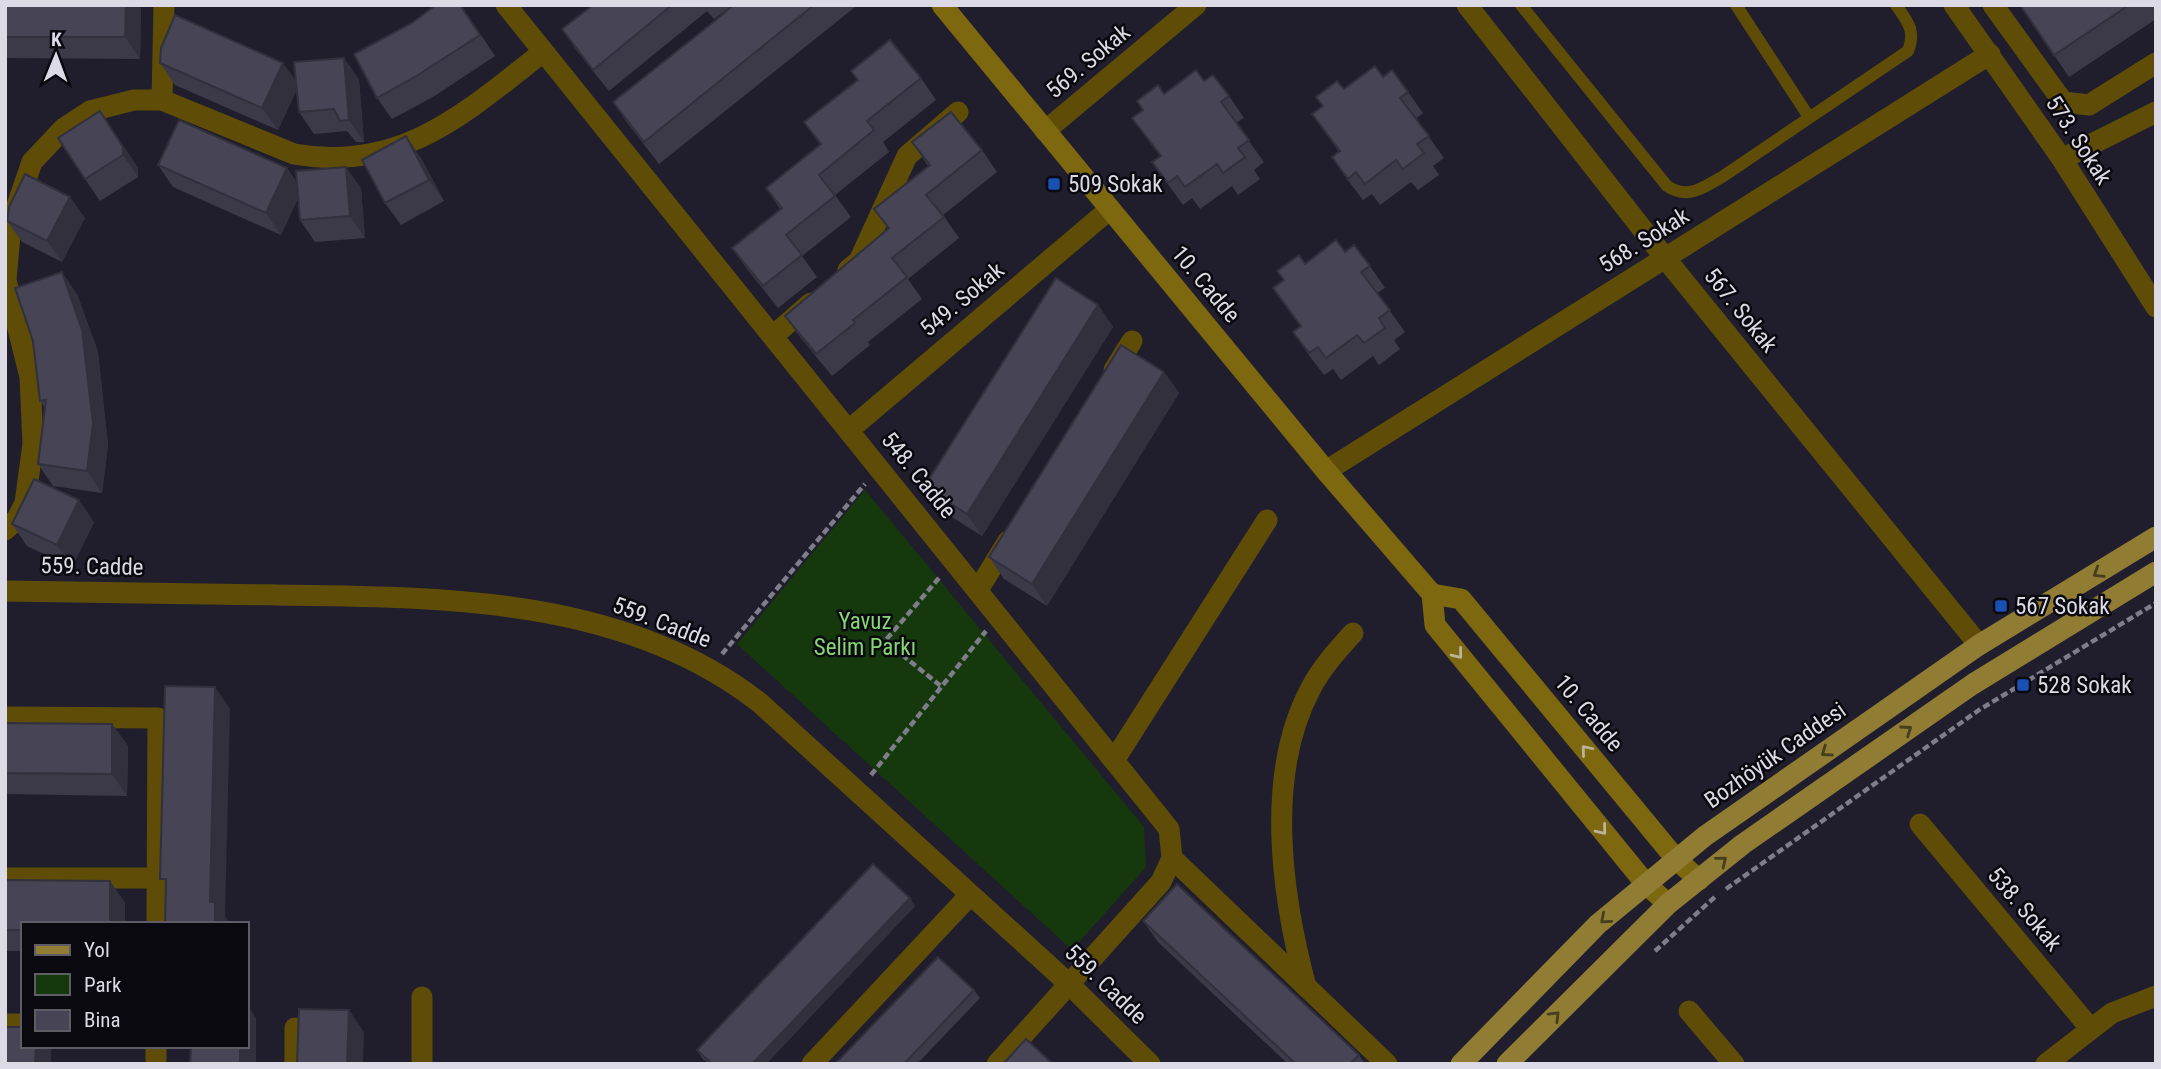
<svg xmlns="http://www.w3.org/2000/svg" width="2161" height="1069" viewBox="0 0 2161 1069" font-family="'Roboto Condensed',sans-serif">
  <rect width="100%" height="100%" fill="#201e2d"/>
  <polygon fill="#15390d" points="865,490 1144,827 1146,867 1072,950 737,644"/>
  <g fill="none" stroke-linecap="round" stroke-linejoin="round">
    <g stroke="#7e7d89" stroke-width="4.5" stroke-dasharray="7 3.5" stroke-linecap="butt">
      <polyline points="939,578 885,641 942,687"/>
      <polyline points="722,654 865,484"/>
      <polyline points="871,775 986,631"/>
      <polyline points="1726,889 1979,710 2156,603"/>
      <polyline points="1655,951 1716,896"/>
    </g>
    <g stroke="#5f4d07" stroke-width="12">
      <path d="M1521 5 1667 186C1688 200 1702 188 1722 177L1908 51C1916 31 1908 22 1896 5"/>
      <polyline points="1736,5 1809,117"/>
    </g>
    <g stroke="#5f4d07" stroke-width="21">
      <polyline points="1467,5 1665,258 1979,645"/>
      <polyline points="1954,5 2062,159 2156,307"/>
      <polyline points="1993,5 2063,102 2089,105 2156,63"/>
      <polyline points="162,100 164,5"/>
      <polyline points="1045,131 1196,5"/>
      <polyline points="2062,159 2156,112"/>
      <polyline points="848,270 859,261 907,156 958,112"/>
      <polyline points="773,336 811,303"/>
      <polyline points="1114,370 1132,341"/>
      <polyline points="849,430 1110,209"/>
      <polyline points="1326,471 1990,54"/>
      <path d="M5 530 17 519 25 503 33 444 30 377 6 280 11 223 32 162 64 128 90 111 134 100H162L294 154C401 173 465 113 543 52"/>
      <polyline points="978,590 1008,541"/>
      <polyline points="5,717 158,718 157,924"/>
      <polyline points="1115,759 1267,520"/>
      <polyline points="1920,824 2090,1028"/>
      <polyline points="1172,858 1387,1064"/>
      <polyline points="5,878 157,878"/>
      <path d="M1306 987C1282 897 1264 775 1311 688 1322 667 1338 650 1353 633"/>
      <polyline points="1689,1011 1734,1064"/>
      <polyline points="6,1024 23,1024"/>
      <polyline points="156,1064 156,1046"/>
      <polyline points="295,1064 295,1028"/>
      <polyline points="422,1064 422,997"/>
      <polyline points="812,1064 970,895"/>
      <polyline points="2046,1064 2112,1013 2156,996"/>
    </g>
    <g stroke="#5f4d07" stroke-width="21">
      <polyline points="506,5 1169,829 1172,858 1161,882 997,1064"/>
      <path d="M5 591C96 592 186 593 276 595 441 597 624 596 760 703L1069 984 1150 1064"/>
    </g>
    <g stroke="#7d670f" stroke-width="21">
      <polyline points="942,5 1326,471 1432,594 1435,625 1646,884 1668,904"/>
      <polyline points="1432,594 1461,599 1676,859 1699,880"/>
    </g>
    <g stroke="#917c33" stroke-width="21">
      <polyline points="1461,1064 1598,924 1705,836 1979,645 2156,537"/>
      <polyline points="1507,1064 1668,904 1743,844 1973,684 2156,572"/>
    </g>
  </g>
  <g fill="#3c3a49">
    <polygon points="5,5 138,5 141,9 140,59 5,58"/>
    <polygon points="461,5 495,56 433,97 392,119 377,98"/>
    <polygon points="593,5 853,5 855,7 659,164 628,124 613,102 716,20 732,6 714,19 707,11 609,91 577,51 562,29"/>
    <polygon points="2020,5 2156,5 2156,19 2069,77"/>
    <polygon points="344,58 359,80 364,142 356,142 347,131 314,134 299,112 297,89 278,130 175,85 160,63 296,81"/>
    <polygon points="851,71 921,78 936,100 883,142 889,152 835,195 851,217 802,256 817,277 778,308 747,269 732,248 780,209 766,188 820,145 804,122 858,80"/>
    <polygon points="1383,77 1408,92 1423,113 1416,119 1444,158 1433,166 1439,175 1418,190 1411,182 1380,205 1372,194 1363,200 1347,179 1332,157 1339,152 1312,114 1344,89"/>
    <polygon points="1204,81 1229,96 1244,118 1236,123 1264,162 1254,170 1260,179 1238,195 1232,186 1200,209 1192,198 1183,205 1152,162 1160,156 1132,118 1164,94"/>
    <polygon points="100,111 138,168 138,177 100,201 85,179"/>
    <polygon points="912,142 982,150 997,172 943,215 959,238 908,279 922,299 868,342 870,345 832,376 800,337 785,316 888,229 874,209 928,166"/>
    <polygon points="421,158 444,201 401,225 385,203"/>
    <polygon points="158,165 287,168 297,183 361,188 365,238 315,242 300,220 298,198 281,235 173,187"/>
    <polygon points="85,218 62,262 22,242 7,221"/>
    <polygon points="1345,252 1370,266 1385,288 1377,293 1405,332 1394,340 1400,349 1379,365 1373,356 1341,380 1333,369 1324,375 1308,354 1293,332 1300,326 1273,288"/>
    <polygon points="77,294 98,352 108,445 102,493 53,486 38,464 45,408 40,401"/>
    <polygon points="1098,305 1113,327 982,536 939,509 924,487"/>
    <polygon points="1164,372 1179,393 1047,606 1004,579 989,557"/>
    <polygon points="94,522 72,567 27,546 12,524"/>
    <polygon points="5,723 112,724 128,746 127,796 5,794"/>
    <polygon points="5,880 110,881 125,903 125,924 23,924 23,951 5,951"/>
    <polygon points="910,898 915,906 766,1064 709,1064 702,1058 697,1050"/>
    <polygon points="1143,921 1359,1055 1365,1064 1288,1064 1158,942"/>
    <polygon points="974,990 980,998 917,1064 835,1064"/>
  </g>
  <g fill="#31303c">
    <polygon points="126,5 138,5 141,9 140,59 125,37"/>
    <polygon points="344,58 359,80 364,142 349,120"/>
    <polygon points="283,63 299,85 278,130 262,108"/>
    <polygon points="100,111 138,168 138,177 123,155"/>
    <polygon points="406,136 421,158 444,201 429,180"/>
    <polygon points="346,167 361,188 365,238 350,216"/>
    <polygon points="287,168 302,190 281,235 266,213"/>
    <polygon points="70,197 85,218 62,262 47,241"/>
    <polygon points="62,272 77,294 98,352 108,445 102,493 87,471"/>
    <polygon points="1098,305 1113,327 982,536 967,514"/>
    <polygon points="1164,372 1179,393 1047,606 1032,584"/>
    <polygon points="79,500 94,522 72,567 57,545"/>
    <polygon points="215,687 230,709 225,916 230,924 215,924 210,902"/>
    <polygon points="112,724 128,746 127,796 112,774"/>
    <polygon points="110,881 125,903 125,924 110,924"/>
    <polygon points="910,898 915,906 766,1064 752,1064"/>
    <polygon points="247,1004 256,1018 256,1064 240,1064 240,1046 247,1046"/>
    <polygon points="349,1010 364,1032 363,1064 347,1064"/>
    <polygon points="36,1046 49,1046 51,1049 51,1064 35,1064"/>
  </g>
  <g fill="#464455" stroke="#31303c" stroke-width="2">
    <polygon points="5,5 126,5 125,37 5,37"/>
    <polygon points="436,5 460,5 480,35 418,75 377,98 354,54 412,23"/>
    <polygon points="593,5 672,5 593,70 562,29"/>
    <polygon points="733,5 814,5 644,142 613,102 716,20"/>
    <polygon points="2020,5 2129,5 2054,55"/>
    <polygon points="175,15 283,63 262,108 160,63 161,48"/>
    <polygon points="890,40 921,78 867,121 874,130 819,175 835,196 786,235 802,255 763,286 732,248 782,208 766,188 821,144 804,122 858,80 851,71"/>
    <polygon points="344,58 349,120 340,121 334,109 299,112 294,62"/>
    <polygon points="1375,66 1383,77 1392,70 1408,92 1400,98 1429,136 1417,144 1424,153 1403,169 1396,160 1365,184 1356,172 1348,179 1332,157 1340,151 1312,114 1323,106 1316,97 1337,81 1344,89"/>
    <polygon points="1196,70 1204,81 1213,75 1229,96 1221,102 1249,140 1238,148 1245,157 1223,173 1217,164 1185,187 1177,176 1168,183 1152,162 1161,156 1132,118 1143,110 1137,101 1158,85 1164,94"/>
    <polygon points="100,111 123,147 123,155 85,179 58,138"/>
    <polygon points="951,112 982,150 926,195 944,217 892,258 907,277 853,320 855,323 816,354 785,316 889,228 874,209 930,165 912,142"/>
    <polygon points="179,120 287,168 266,213 158,165"/>
    <polygon points="406,136 429,180 385,203 362,160"/>
    <polygon points="346,167 350,216 300,220 296,171"/>
    <polygon points="25,174 70,197 47,241 7,221 9,207"/>
    <polygon points="1336,240 1345,252 1354,245 1370,266 1361,272 1390,310 1379,318 1385,328 1364,343 1357,335 1326,358 1318,347 1309,353 1293,332 1301,326 1273,288 1284,280 1277,271 1299,255 1305,264"/>
    <polygon points="62,272 82,330 93,423 87,471 38,464 46,400 40,401 33,341 15,288"/>
    <polygon points="1056,278 1098,305 967,514 924,487"/>
    <polygon points="1121,345 1164,372 1032,584 989,557"/>
    <polygon points="34,479 79,500 57,545 12,524"/>
    <polygon points="165,686 215,687 210,902 215,902 215,924 165,924 166,879 160,879"/>
    <polygon points="5,723 112,724 112,774 5,773"/>
    <polygon points="873,864 910,898 752,1064 712,1064 697,1050"/>
    <polygon points="5,880 110,881 110,924 23,924 23,930 5,930"/>
    <polygon points="1177,884 1359,1055 1350,1064 1296,1064 1143,921"/>
    <polygon points="938,957 974,990 904,1064 835,1064"/>
    <polygon points="299,1009 349,1010 347,1064 297,1064"/>
    <polygon points="5,1027 23,1027 23,1046 36,1046 35,1064 5,1064"/>
    <polygon points="1026,1039 1053,1064 1003,1064"/>
    <polygon points="191,1046 240,1046 240,1064 190,1064"/>
  </g>
  <defs><path id="oneway-chevron" d="M-2-3.5L2.5 0L-2 3.5" fill="none" stroke-width="1.6" stroke-linecap="round" stroke-linejoin="round" transform="scale(1.75)"/></defs>
  <g stroke="#473d1f">
    <use href="#oneway-chevron" transform="translate(2098 573) rotate(148)"/>
    <use href="#oneway-chevron" transform="translate(1907 730) rotate(-35)"/>
    <use href="#oneway-chevron" transform="translate(1826 752) rotate(145)"/>
    <use href="#oneway-chevron" transform="translate(1722 861) rotate(-39)"/>
    <use href="#oneway-chevron" transform="translate(1605 919) rotate(139)"/>
    <use href="#oneway-chevron" transform="translate(1555 1016) rotate(-45)"/>
  </g>
  <g stroke="#bbb29a">
    <use href="#oneway-chevron" transform="translate(1458 654) rotate(51)"/>
    <use href="#oneway-chevron" transform="translate(1586 750) rotate(-130)"/>
    <use href="#oneway-chevron" transform="translate(1602 830) rotate(51)"/>
  </g>
  <g fill="#1a4fb4" stroke="#0a090f" stroke-width="2.5">
    <rect x="1047" y="177" width="14" height="14" rx="3.5"/>
    <rect x="1994" y="599" width="14" height="14" rx="3.5"/>
    <rect x="2016" y="678" width="14" height="14" rx="3.5"/>
  </g>
  <g text-anchor="middle" stroke-width="5" stroke-linejoin="round" paint-order="stroke">
    <g font-size="23" fill="#dcdbe5" stroke="#0a090f">
      <text transform="translate(1088 61) rotate(-40)" y="8">569. Sokak</text>
      <text transform="translate(2079 140) rotate(57)" y="8">573. Sokak</text>
      <text transform="translate(1644 240) rotate(-32)" y="8">568. Sokak</text>
      <text transform="translate(1206 284) rotate(50)" y="8">10. Cadde</text>
      <text transform="translate(962 299) rotate(-40)" y="8">549. Sokak</text>
      <text transform="translate(1741 310) rotate(51)" y="8">567. Sokak</text>
      <text transform="translate(919 475) rotate(51)" y="8">548. Cadde</text>
      <text transform="translate(92 566) rotate(1)" y="8">559. Cadde</text>
      <text transform="translate(662 622) rotate(21)" y="8">559. Cadde</text>
      <text transform="translate(1589 713) rotate(50)" y="8">10. Cadde</text>
      <text transform="translate(1775 755) rotate(-35)" y="8">Bozhöyük Caddesi</text>
      <text transform="translate(2025 909) rotate(50)" y="8">538. Sokak</text>
      <text transform="translate(1106 984) rotate(44)" y="8">559. Cadde</text>
    </g>
    <g font-size="23" fill="#dcdbe5" stroke="#0a090f" text-anchor="start">
      <text x="1068" y="192">509 Sokak</text>
      <text x="2015" y="614">567 Sokak</text>
      <text x="2037" y="693">528 Sokak</text>
    </g>
    <g font-size="23" fill="#84d773" stroke="#0a090f">
      <text x="865" y="629">Yavuz<tspan x="865" dy="26">Selim Parkı</tspan></text>
    </g>
  </g>
  <rect width="2161" height="1069" fill="none" stroke="#dcdbe5" stroke-width="14"/>
  <rect x="21" y="922" width="228" height="126" fill="#0a090f" stroke="#5e5d65" stroke-width="2"/>
  <rect x="35" y="945" width="35" height="10" fill="#917c33" stroke="#5e5d65" stroke-width="2"/>
  <text x="84" y="957" font-size="21" fill="#dcdbe5">Yol</text>
  <rect x="35" y="974" width="35" height="21" fill="#15390d" stroke="#5e5d65" stroke-width="2"/>
  <text x="84" y="992" font-size="21" fill="#dcdbe5">Park</text>
  <rect x="35" y="1010" width="35" height="21" fill="#464455" stroke="#5e5d65" stroke-width="2"/>
  <text x="84" y="1027" font-size="21" fill="#dcdbe5">Bina</text>
  <g transform="translate(56 56) rotate(1)" stroke="#0a090f" stroke-width="5" paint-order="stroke">
  <path d="M0-5L12 26L0 18L-12 26Z" fill="#dcdbe5"/>
  <text y="-10" font-size="19" font-weight="bold" text-anchor="middle" fill="#dcdbe5">K</text>
  </g>
</svg>
